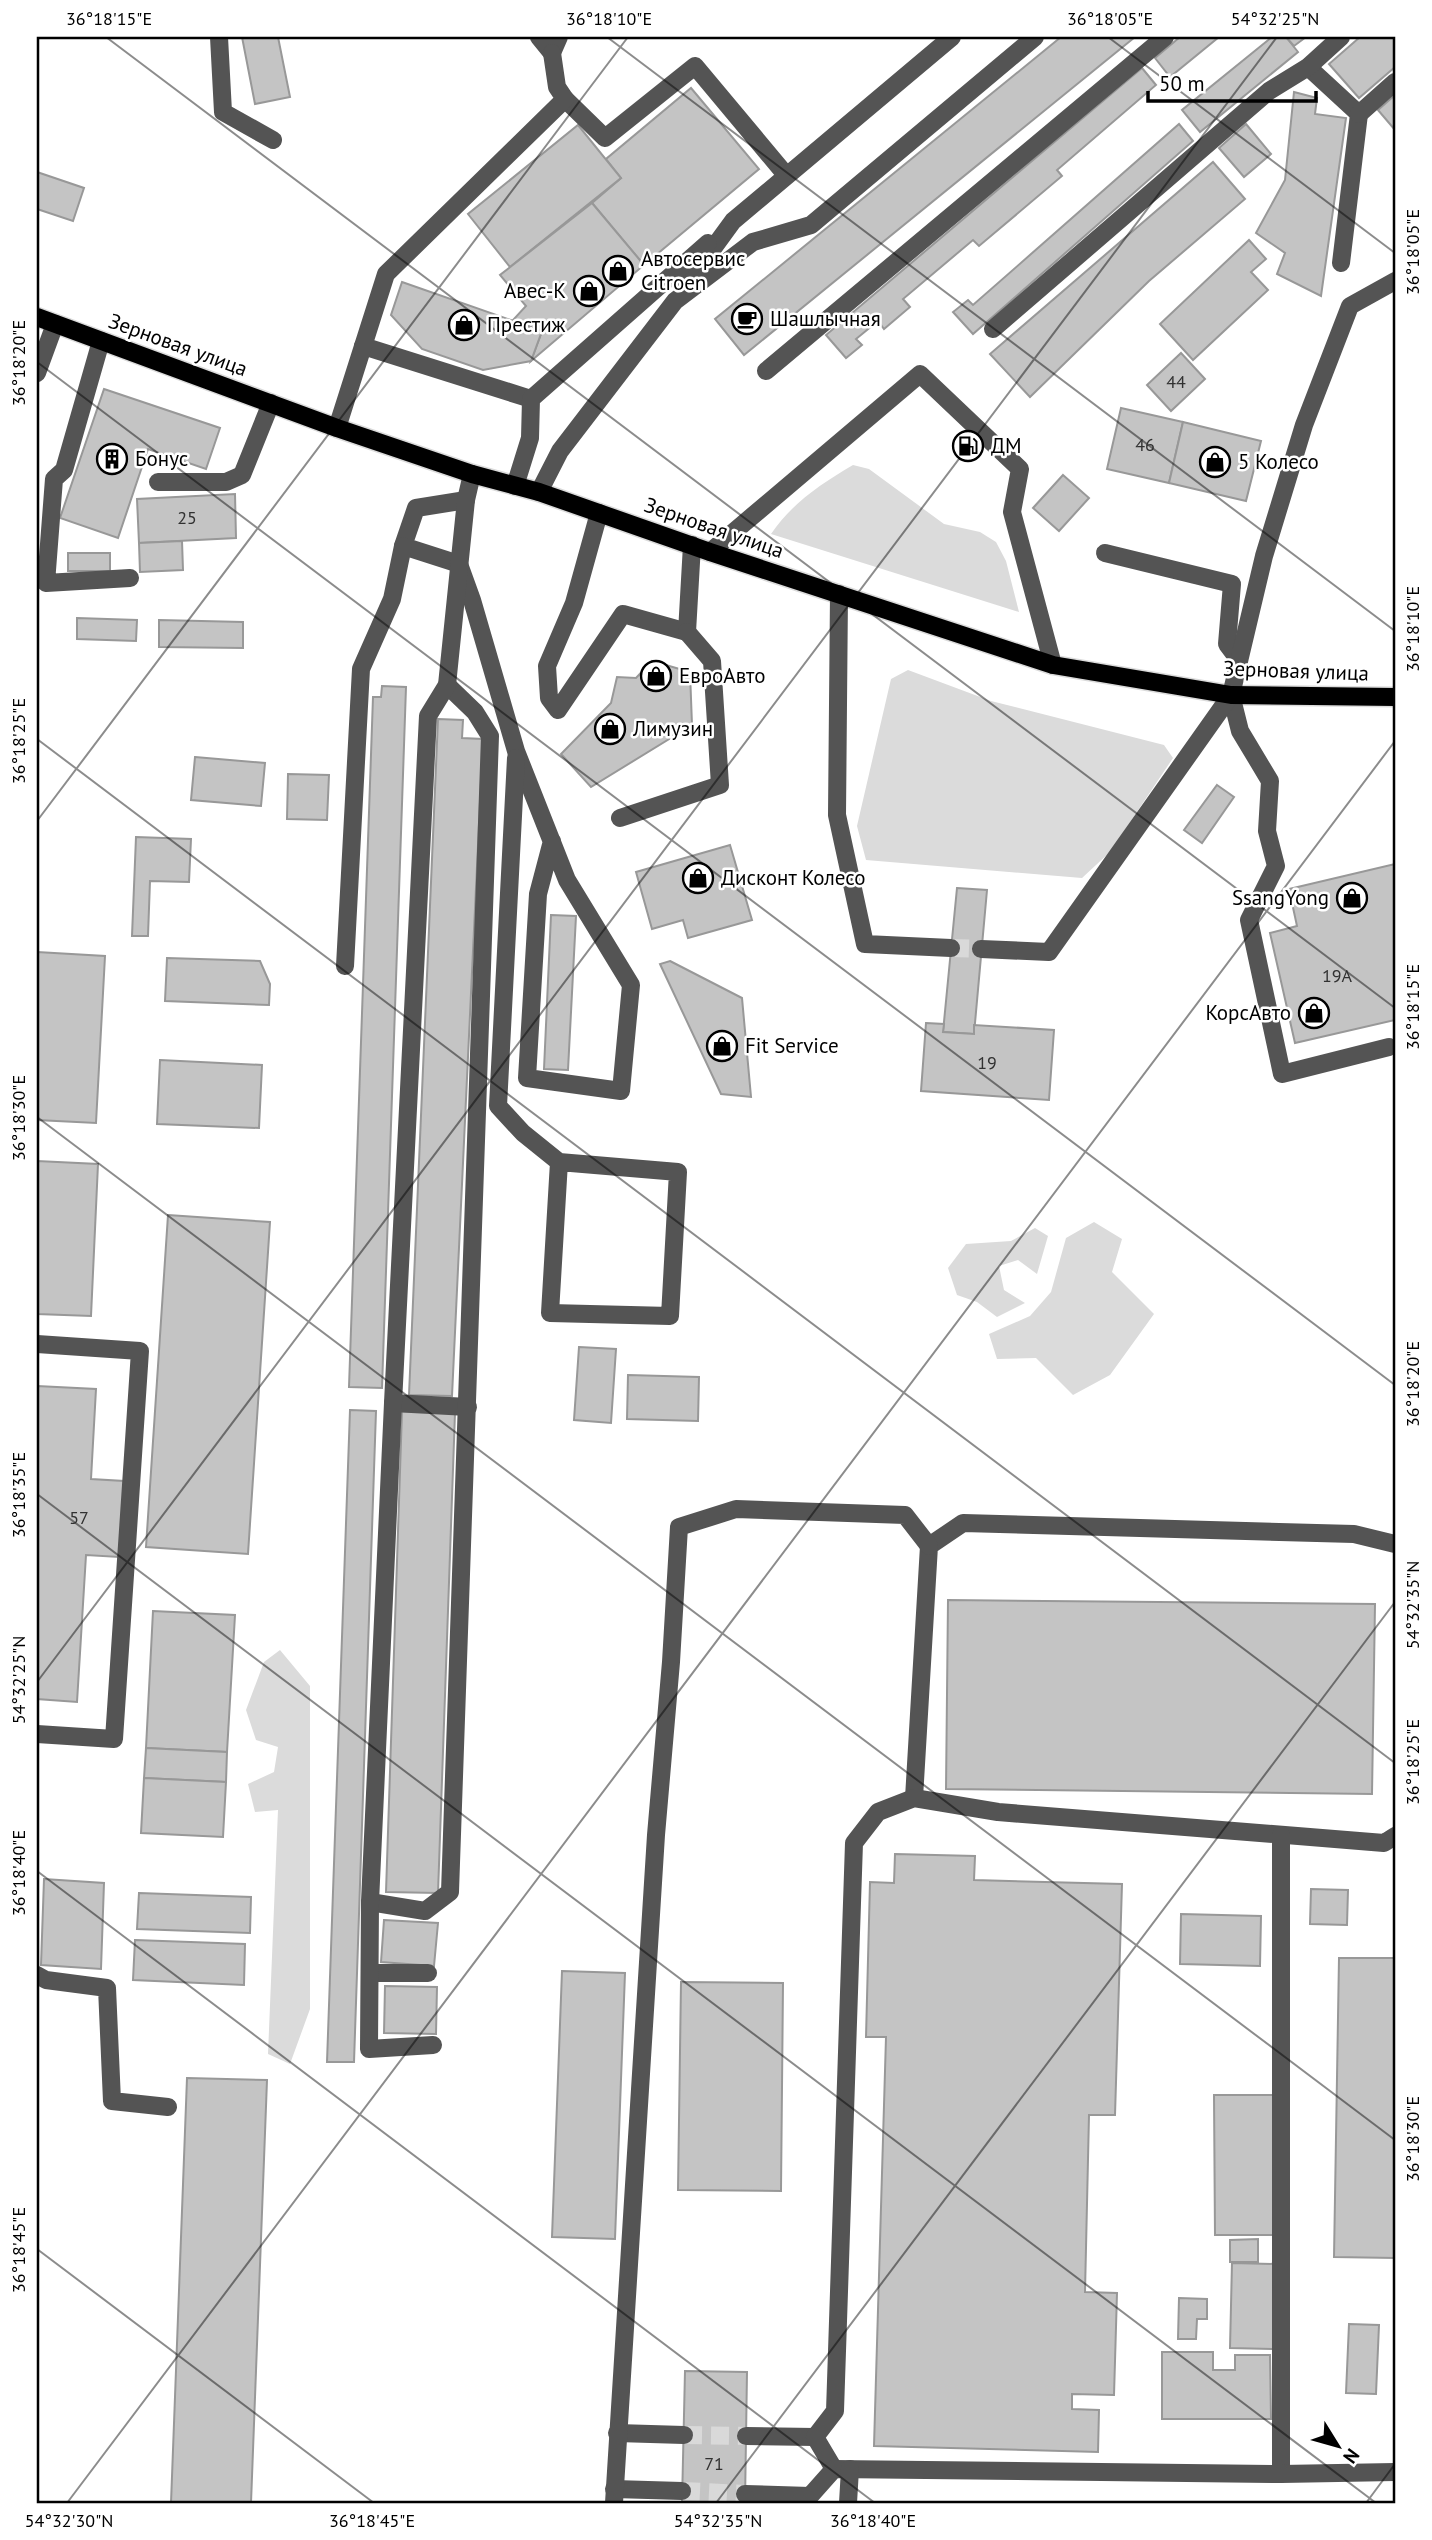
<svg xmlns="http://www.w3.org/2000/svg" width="1432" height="2540" viewBox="0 0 1432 2540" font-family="'PT Sans',sans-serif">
  <rect width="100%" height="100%" fill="#fff"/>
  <g fill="#dbdbdb">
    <path d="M853 465 869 469 944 524 980 532 996 542 1006 561 1019 612 771 534C792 503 821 484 853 465Z"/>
    <polygon points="908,670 991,701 1164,745 1173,758 1110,852 1082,878 866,860 857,826 891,679"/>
    <polygon points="1094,1222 1122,1239 1112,1272 1154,1314 1110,1375 1073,1395 1036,1358 997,1359 989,1334 1030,1316 1051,1292 1066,1238"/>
    <polygon points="1035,1228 1048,1236 1037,1274 1018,1260 999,1266 1004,1290 1025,1303 997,1317 977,1302 957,1295 948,1268 966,1244 1011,1241"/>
    <polygon points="280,1650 310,1686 310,2009 290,2064 268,2054 278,1810 255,1812 248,1784 274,1772 278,1747 256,1740 246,1710 264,1662"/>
  </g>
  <g fill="#c4c4c4" stroke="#989898" stroke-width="2">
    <polygon points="242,37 278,37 290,97 255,104"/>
    <polygon points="1061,37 1135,37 744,355 715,319"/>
    <polygon points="1180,37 1219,37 1170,77 1155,58"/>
    <polygon points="1272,37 1286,37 1298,52 1200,132 1182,110"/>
    <polygon points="1286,37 1306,37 1294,46"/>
    <polygon points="1360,37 1395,37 1395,67 1359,98 1329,64"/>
    <polygon points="1142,68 1156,85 1057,170 1062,176 979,246 973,240 903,299 910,307 884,329 878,321 856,339 862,345 846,358 826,335"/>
    <polygon points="691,88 759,169 644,265 592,203 621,178 606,159"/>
    <polygon points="1294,92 1317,98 1315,114 1346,118 1321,296 1277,274 1285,253 1256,233 1285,180"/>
    <polygon points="1395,95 1395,130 1378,110"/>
    <polygon points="1179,124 1193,141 973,334 953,312 968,300 973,305"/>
    <polygon points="1246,124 1271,154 1244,177 1219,148"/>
    <polygon points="578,125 621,178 510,267 468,214"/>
    <polygon points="1213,162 1245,199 1149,281 1030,397 990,354"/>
    <polygon points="37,172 84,188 73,221 37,209"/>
    <polygon points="592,203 644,265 531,361 542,331 513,320 526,306 500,275"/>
    <polygon points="1249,240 1266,259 1251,272 1268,290 1193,360 1160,324"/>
    <polygon points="402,282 542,331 531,361 483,370 422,349 391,315"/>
    <polygon points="1181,353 1205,379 1171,411 1147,385"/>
    <polygon points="104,389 220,428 206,469 148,449 118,538 60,518"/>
    <polygon points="1121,408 1183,422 1169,483 1107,469"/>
    <polygon points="1183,422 1261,441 1246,501 1169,483"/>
    <polygon points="1063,475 1089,498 1059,531 1033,508"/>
    <polygon points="235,494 236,538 139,543 137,499"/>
    <polygon points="182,541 183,570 140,572 139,543"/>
    <rect x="68" y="553" width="42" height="18"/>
    <polygon points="77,618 137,620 136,641 77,639"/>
    <polygon points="159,620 243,622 243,648 159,647"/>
    <polygon points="652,661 690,672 692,725 591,787 561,754 611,703 617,677 636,678"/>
    <polygon points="382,686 406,687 382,1388 349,1387 373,697 381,697"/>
    <polygon points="438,719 463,720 462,738 483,739 452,1396 409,1395"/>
    <polygon points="195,757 265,763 261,806 191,800"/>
    <polygon points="288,774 329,775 327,820 287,819"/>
    <polygon points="1217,785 1234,797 1202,843 1184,830"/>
    <polygon points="136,837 191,839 189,882 150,881 148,936 132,936"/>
    <polygon points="730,845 752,920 688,938 683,920 652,929 636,872"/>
    <polygon points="1395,864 1395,1020 1295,1043 1270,933 1297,926 1289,889"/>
    <polygon points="957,888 987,890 974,1034 943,1032"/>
    <polygon points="551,915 576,916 568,1070 544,1069"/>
    <polygon points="37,952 105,956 96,1123 37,1120"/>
    <polygon points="167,958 260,961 270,984 269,1005 165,1001"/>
    <polygon points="670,961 742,998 751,1097 721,1094 660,964"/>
    <polygon points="926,1023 944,1024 943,1032 974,1034 974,1025 1054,1030 1049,1100 921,1091"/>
    <polygon points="160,1060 262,1065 259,1128 157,1124"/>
    <polygon points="37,1161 98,1164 91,1316 37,1314"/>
    <polygon points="168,1215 270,1222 248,1554 146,1547"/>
    <polygon points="579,1347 616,1349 611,1423 574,1420"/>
    <polygon points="628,1375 699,1377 698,1421 627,1419"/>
    <polygon points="37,1386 96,1389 91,1479 124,1481 119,1557 86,1555 77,1702 37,1699"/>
    <polygon points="350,1410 376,1411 354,2062 327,2062"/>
    <polygon points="402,1411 455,1413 438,1893 386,1892"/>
    <polygon points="948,1600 1375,1604 1372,1794 946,1789"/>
    <polygon points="153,1611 235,1615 227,1752 146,1748"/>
    <polygon points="146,1748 227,1752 226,1782 144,1778"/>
    <polygon points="144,1778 226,1782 223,1837 141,1833"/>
    <polygon points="895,1854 975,1856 974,1880 1122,1884 1115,2115 1089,2115 1085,2292 1117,2293 1114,2395 1072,2394 1072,2409 1099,2410 1098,2452 874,2446 886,2037 866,2037 870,1882 894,1883"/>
    <polygon points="44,1879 104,1883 101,1969 41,1965"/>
    <polygon points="1311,1889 1348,1890 1347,1925 1310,1924"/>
    <polygon points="139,1893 251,1897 250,1933 137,1929"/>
    <polygon points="1181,1914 1261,1916 1260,1966 1180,1964"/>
    <polygon points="384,1920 438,1923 434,1966 381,1962"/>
    <polygon points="135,1940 245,1944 244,1985 133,1980"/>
    <polygon points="1339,1958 1395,1958 1395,2258 1334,2257"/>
    <polygon points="562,1971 625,1973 615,2239 552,2237"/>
    <polygon points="681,1982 783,1983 781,2191 678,2190"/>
    <polygon points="385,1986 437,1987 436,2034 384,2033"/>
    <polygon points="187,2078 267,2080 251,2503 171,2503"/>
    <polygon points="1214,2095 1277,2095 1277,2235 1215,2235"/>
    <polygon points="1258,2239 1258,2262 1230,2262 1230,2240"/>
    <polygon points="1232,2263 1276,2264 1273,2349 1230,2348"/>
    <polygon points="1179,2298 1207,2299 1207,2319 1197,2319 1196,2339 1178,2339"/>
    <polygon points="1349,2324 1379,2325 1376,2394 1346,2393"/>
    <polygon points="1162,2352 1213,2352 1213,2370 1235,2370 1235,2355 1270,2355 1271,2419 1162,2419"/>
    <polygon points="685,2371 747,2372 745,2503 682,2503"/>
  </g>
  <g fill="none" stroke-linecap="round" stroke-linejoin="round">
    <g stroke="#d9d9d9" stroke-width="18" stroke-dasharray="18 9" stroke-linecap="butt">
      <polyline points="951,948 981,949"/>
      <polyline points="684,2435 746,2436"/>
      <polyline points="682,2491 745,2494"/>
    </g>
    <g stroke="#dbdbdb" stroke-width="21">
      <polyline id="major" points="37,317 337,428 472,474 539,492 710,552 1053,665 1231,695 1395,697"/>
    </g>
    <g stroke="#545454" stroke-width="18">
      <polyline points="219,37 223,112 273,140"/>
      <polyline points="539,37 552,53 559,37"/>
      <polyline points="1308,67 1359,114 1341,263"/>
      <polyline points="565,99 605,138 695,66 786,175"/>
      <polyline points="1359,114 1395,82"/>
      <polyline points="687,284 733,221 952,37"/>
      <polyline points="993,329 1269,91 1308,67 1341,37"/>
      <polyline points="101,341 64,470 54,479 46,583 130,578"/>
      <polyline points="363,346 531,399"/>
      <polyline points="766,371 1165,37"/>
      <polyline points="37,373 55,324"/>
      <polyline points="337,428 386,274 565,99 557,87 552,53"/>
      <polyline points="158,482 226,482 242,475 271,403"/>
      <polyline points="515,486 530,438 531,399 708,243"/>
      <polyline points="539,492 560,451 675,301 753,242 811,225 1035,37"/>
      <polyline points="466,500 416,508 403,546 459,564 472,600 516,751 567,880 631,985 621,1091 527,1078 538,894 552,841"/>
      <polyline points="599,513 574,603 547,666 549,698 558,710 623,614 687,632 692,545"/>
      <polyline points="710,552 920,374 1020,469 1012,512 1053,665"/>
      <polyline points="1105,553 1232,584 1227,644 1239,660"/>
      <polyline points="839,594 837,815 865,944 951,948"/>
      <polyline points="1231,695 1240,731 1270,781 1267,831 1276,866 1249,920 1282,1074 1389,1047"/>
      <polyline points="516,758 498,1106 523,1133 559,1162 550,1313 670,1316 678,1172 559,1162"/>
      <polyline points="620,818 720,785 712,661 687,632"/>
      <polyline points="981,949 1049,952 1231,695 1264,556 1304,425 1350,306 1395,281"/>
      <polyline points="345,966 361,669 392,599 403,546"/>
      <polyline points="37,1344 140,1351 114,1739 37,1734"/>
      <polyline points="393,1403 468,1407"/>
      <polyline points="914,1798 929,1546 963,1523 1354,1534 1395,1544"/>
      <polyline points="370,1902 425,1911 450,1892 490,736 475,712 447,685"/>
      <polyline points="370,1973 428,1973"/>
      <polyline points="37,1975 46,1980 107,1988 112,2101 168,2107"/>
      <polyline points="433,2045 369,2049 370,1902 393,1403 428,716 447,685 466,500 472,474"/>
      <polyline points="617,2433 684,2435"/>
      <polyline points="746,2436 815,2437"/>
      <polyline points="834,2469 815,2437 835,2411 854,1843 878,1812 914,1798 998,1812 1384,1843 1395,1836"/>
      <polyline points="1281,2474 1281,1835"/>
      <polyline points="614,2489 682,2491"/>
      <polyline points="745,2494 810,2496 834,2469 1281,2474 1395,2472"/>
      <polyline points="614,2503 656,1835 671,1662 679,1527 736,1509 905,1515 929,1546"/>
      <polyline points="848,2503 850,2469"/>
    </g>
    <use href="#major" stroke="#000" stroke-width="18"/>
  </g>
  <path fill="none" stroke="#000" stroke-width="2" stroke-opacity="0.45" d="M106 37 1395 1008M607 37 1395 631M1108 37 1395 253M37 362 1395 1385M37 739 1395 1763M37 821 628 37M37 1117 1395 2140M37 1494 1376 2503M37 1682 1277 37M37 1871 875 2503M37 2249 374 2503M67 2503 1395 741M716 2503 1395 1602M1366 2503 1395 2464"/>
  <defs>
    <g id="shop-ring" transform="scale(1.575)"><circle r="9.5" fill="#fff" stroke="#000" stroke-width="1.5"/><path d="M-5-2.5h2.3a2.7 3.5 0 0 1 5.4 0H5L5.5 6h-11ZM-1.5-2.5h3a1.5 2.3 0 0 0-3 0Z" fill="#000"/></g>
    <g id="cafe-ring" transform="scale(1.575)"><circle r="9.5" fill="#fff" stroke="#000" stroke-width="1.5"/><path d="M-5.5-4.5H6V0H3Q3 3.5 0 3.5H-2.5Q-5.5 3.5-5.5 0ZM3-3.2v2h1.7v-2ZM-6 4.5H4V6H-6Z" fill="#000"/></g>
    <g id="fuel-ring" transform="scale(1.575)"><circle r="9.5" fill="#fff" stroke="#000" stroke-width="1.5"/><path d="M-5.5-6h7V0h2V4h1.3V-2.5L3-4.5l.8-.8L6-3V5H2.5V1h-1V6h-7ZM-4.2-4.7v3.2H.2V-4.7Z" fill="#000"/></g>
    <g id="building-ring" transform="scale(1.575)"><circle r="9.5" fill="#fff" stroke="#000" stroke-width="1.5"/><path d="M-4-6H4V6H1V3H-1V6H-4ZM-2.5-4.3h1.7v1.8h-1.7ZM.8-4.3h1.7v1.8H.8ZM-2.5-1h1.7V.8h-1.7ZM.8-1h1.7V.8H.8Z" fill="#000"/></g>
  </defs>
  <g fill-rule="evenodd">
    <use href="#shop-ring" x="618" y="271"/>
    <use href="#shop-ring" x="589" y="291"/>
    <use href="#cafe-ring" x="747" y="319"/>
    <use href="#shop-ring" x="464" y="325"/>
    <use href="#fuel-ring" x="968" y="446"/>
    <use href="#building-ring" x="112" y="459"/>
    <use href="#shop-ring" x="1215" y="462"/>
    <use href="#shop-ring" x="656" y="676"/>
    <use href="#shop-ring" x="610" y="729"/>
    <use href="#shop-ring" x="698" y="878"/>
    <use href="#shop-ring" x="1352" y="898"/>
    <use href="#shop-ring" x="1314" y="1013"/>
    <use href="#shop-ring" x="722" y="1046"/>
  </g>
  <g text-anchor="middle" stroke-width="5" stroke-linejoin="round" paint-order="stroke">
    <g font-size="18" fill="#313131">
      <text x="1176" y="388">44</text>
      <text x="1145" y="451">46</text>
      <text x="187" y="524">25</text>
      <text x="1337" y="982">19А</text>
      <text x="987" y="1069">19</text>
      <text x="79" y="1524">57</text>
      <text x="714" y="2470">71</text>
    </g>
    <g font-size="21" fill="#000" stroke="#fff" text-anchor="start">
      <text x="641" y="266">Автосервис<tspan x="641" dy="24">Citroen</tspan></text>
      <text x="566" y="298" text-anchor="end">Авес-К</text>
      <text x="770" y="326">Шашлычная</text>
      <text x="487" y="332">Престиж</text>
      <text x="991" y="453">ДМ</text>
      <text x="135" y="466">Бонус</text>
      <text x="1238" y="469">5 Колесо</text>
      <text x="679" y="683">ЕвроАвто</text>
      <text x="633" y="736">Лимузин</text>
      <text x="721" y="885">Дисконт Колесо</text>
      <text x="1329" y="905" text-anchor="end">SsangYong</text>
      <text x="1291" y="1020" text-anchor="end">КорсАвто</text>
      <text x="745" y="1053">Fit Service</text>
    </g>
    <g font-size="21" fill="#000" stroke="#fff">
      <text transform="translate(178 345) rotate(20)" y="7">Зерновая улица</text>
      <text transform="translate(714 528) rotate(19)" y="7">Зерновая улица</text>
      <text transform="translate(1296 671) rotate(2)" y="7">Зерновая улица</text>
    </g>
  </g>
  <rect width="1432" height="2540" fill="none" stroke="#ffffff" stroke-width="77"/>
  <g transform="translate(1338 2446) rotate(127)" stroke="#ffffff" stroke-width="5" paint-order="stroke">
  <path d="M0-5L12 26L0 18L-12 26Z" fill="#000000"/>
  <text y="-10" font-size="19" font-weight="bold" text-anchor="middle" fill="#000000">N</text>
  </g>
  <path d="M1148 91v10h168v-10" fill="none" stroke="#000000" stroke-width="3.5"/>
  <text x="1159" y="91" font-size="21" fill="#000000" stroke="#ffffff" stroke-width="5" paint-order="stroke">50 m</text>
  <rect x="38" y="38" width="1356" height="2464" fill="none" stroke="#000" stroke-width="2.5"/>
  <g font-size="18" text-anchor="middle" fill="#000">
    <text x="109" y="25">36°18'15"E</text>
    <text x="609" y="25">36°18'10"E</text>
    <text x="1110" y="25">36°18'05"E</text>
    <text x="1275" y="25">54°32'25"N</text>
    <text transform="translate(1413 252) rotate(-90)" y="6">36°18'05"E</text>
    <text transform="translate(19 363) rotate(-90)" y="6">36°18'20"E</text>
    <text transform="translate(1413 629) rotate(-90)" y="6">36°18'10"E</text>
    <text transform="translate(19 741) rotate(-90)" y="6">36°18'25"E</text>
    <text transform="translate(1413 1007) rotate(-90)" y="6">36°18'15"E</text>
    <text transform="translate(19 1118) rotate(-90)" y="6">36°18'30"E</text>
    <text transform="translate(1413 1384) rotate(-90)" y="6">36°18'20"E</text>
    <text transform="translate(19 1495) rotate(-90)" y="6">36°18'35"E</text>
    <text transform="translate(1413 1605) rotate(-90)" y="6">54°32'35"N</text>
    <text transform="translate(19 1680) rotate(-90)" y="6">54°32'25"N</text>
    <text transform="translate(1413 1762) rotate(-90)" y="6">36°18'25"E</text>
    <text transform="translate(19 1873) rotate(-90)" y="6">36°18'40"E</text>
    <text transform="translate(1413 2139) rotate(-90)" y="6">36°18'30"E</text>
    <text transform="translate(19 2250) rotate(-90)" y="6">36°18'45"E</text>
    <text x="69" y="2527">54°32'30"N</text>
    <text x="372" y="2527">36°18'45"E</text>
    <text x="718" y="2527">54°32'35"N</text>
    <text x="873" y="2527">36°18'40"E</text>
  </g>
</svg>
